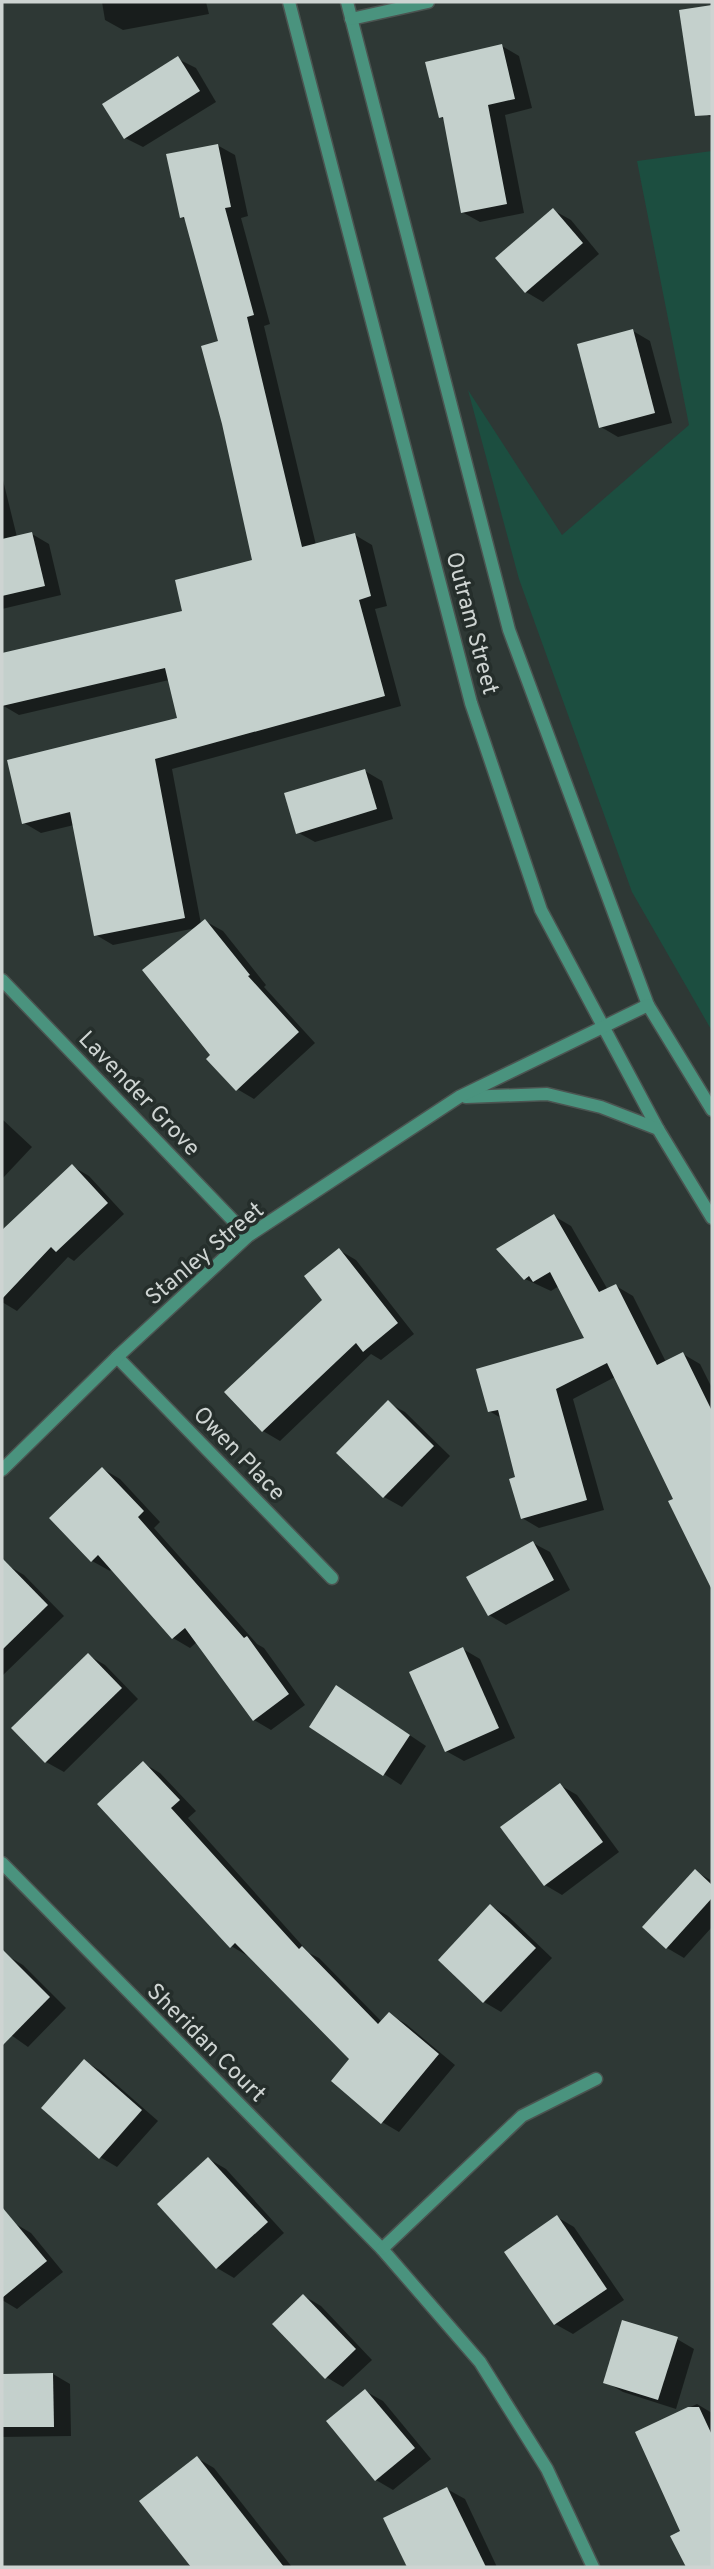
<svg xmlns="http://www.w3.org/2000/svg" width="714" height="2569" viewBox="0 0 714 2569" font-family="Overpass,sans-serif">
  <rect width="100%" height="100%" fill="#2e3835"/>
  <polygon fill="#1c4e40" points="712,151 712,1031 632,892 519,579 468,390 562,535 689,425 637,161"/>
  <g fill="#0007">
    <polygon points="102,2 206,2 209,14 123,30 105,20"/>
    <polygon points="712,7 712,118 695,108 681,11"/>
    <polygon points="502,46 519,56 532,108 505,115 524,213 480,222 462,212 445,120 440,117"/>
    <polygon points="178,59 196,68 216,102 143,147 125,138"/>
    <polygon points="217,145 235,155 248,216 241,218 270,324 264,326 316,545 355,535 372,545 387,606 375,609 401,706 172,769 201,924 205,921 223,931 266,985 264,987 315,1043 254,1099 237,1089 212,1055 196,928 113,945 96,935 74,825 41,833 24,823 179,720 169,680 19,715 2,705 2,655 185,612 254,561 221,342 187,221 181,217"/>
    <polygon points="553,210 571,220 599,254 543,302 526,292"/>
    <polygon points="633,331 650,341 672,423 618,437 601,427"/>
    <polygon points="2,476 17,537 32,534 49,544 61,595 2,609"/>
    <polygon points="365,771 382,781 393,819 315,842 297,832"/>
    <polygon points="2,1119 32,1147 2,1179"/>
    <polygon points="72,1166 89,1176 124,1214 74,1261 68,1257 17,1311 2,1302 2,1233"/>
    <polygon points="554,1216 571,1226 608,1290 616,1286 633,1296 666,1362 683,1354 700,1364 712,1388 712,1576 705,1572 675,1500 615,1377 573,1399 604,1510 539,1528 522,1518 518,1479 501,1418 489,1411 586,1340 559,1286 551,1291 525,1279"/>
    <polygon points="339,1250 356,1260 414,1334 381,1360 371,1354 280,1441 263,1431 325,1300"/>
    <polygon points="388,1403 405,1412 450,1456 402,1507 384,1497 338,1453"/>
    <polygon points="103,1469 120,1479 160,1522 154,1528 257,1644 264,1648 305,1705 271,1730 254,1720 197,1642 190,1648 173,1638 112,1568 110,1571 92,1561"/>
    <polygon points="533,1543 550,1552 570,1590 506,1625 489,1615"/>
    <polygon points="7,1565 24,1575 64,1616 2,1676 2,1570"/>
    <polygon points="463,1649 480,1659 515,1738 464,1761 446,1751"/>
    <polygon points="88,1655 105,1665 138,1699 64,1772 46,1762 13,1728"/>
    <polygon points="354,1698 426,1746 401,1785 311,1727"/>
    <polygon points="143,1763 160,1773 196,1811 188,1818 309,1953 319,1958 382,2022 389,2014 406,2024 455,2065 399,2132 382,2122 352,2059 248,1956 231,1946"/>
    <polygon points="560,1785 577,1795 619,1852 562,1895 545,1885"/>
    <polygon points="695,1871 712,1881 712,1927 684,1958 667,1948"/>
    <polygon points="491,1906 508,1916 552,1958 501,2012 484,2002"/>
    <polygon points="6,1955 23,1965 66,2008 28,2047 4,2030 2,2032 2,1959"/>
    <polygon points="84,2061 101,2071 158,2121 117,2167 100,2157"/>
    <polygon points="209,2159 226,2169 284,2233 234,2278 217,2268 159,2205"/>
    <polygon points="557,2217 574,2227 624,2300 573,2334 555,2324 507,2252"/>
    <polygon points="14,2223 31,2233 63,2272 17,2309 2,2300 2,2230 4,2232"/>
    <polygon points="304,2296 321,2306 372,2360 343,2387 326,2377"/>
    <polygon points="677,2339 694,2349 676,2409 623,2392 606,2382"/>
    <polygon points="53,2374 70,2384 71,2436 2,2437 2,2375"/>
    <polygon points="365,2391 383,2401 431,2459 393,2490 376,2480"/>
    <polygon points="697,2404 712,2413 712,2567 688,2567 672,2537 682,2532 637,2432"/>
    <polygon points="197,2458 214,2468 292,2567 193,2567 141,2501"/>
    <polygon points="447,2489 465,2499 497,2567 409,2567 386,2519"/>
  </g>
  <g fill="#c4d0cc">
    <polygon points="712,5 712,115 695,116 679,10"/>
    <polygon points="502,44 515,99 488,105 507,204 461,213 443,117 439,118 425,62"/>
    <polygon points="178,56 200,91 124,139 102,104"/>
    <polygon points="218,144 231,207 225,208 254,315 247,317 302,547 355,533 371,596 359,600 385,696 155,759 185,918 94,936 70,812 22,824 7,760 177,718 165,668 2,706 2,653 182,611 175,580 252,560 222,424 201,346 218,341 184,217 180,218 166,154"/>
    <polygon points="553,208 583,243 525,293 495,258"/>
    <polygon points="633,329 655,413 599,428 577,344"/>
    <polygon points="32,532 45,586 2,596 2,539"/>
    <polygon points="365,769 377,809 296,834 284,793"/>
    <polygon points="205,919 250,975 248,976 299,1032 236,1091 206,1059 210,1055 142,970"/>
    <polygon points="72,1164 108,1203 56,1252 51,1247 2,1299 2,1230"/>
    <polygon points="554,1214 599,1292 616,1284 657,1365 683,1352 712,1411 712,1590 668,1501 673,1499 607,1363 556,1389 587,1500 521,1519 509,1479 515,1477 498,1410 488,1412 476,1369 584,1338 550,1272 533,1282 529,1276 524,1280 496,1249"/>
    <polygon points="339,1248 398,1323 363,1352 356,1343 262,1432 224,1392 322,1300 304,1276"/>
    <polygon points="388,1400 434,1446 383,1498 336,1453"/>
    <polygon points="102,1467 144,1511 138,1517 244,1638 247,1636 289,1694 253,1721 185,1628 172,1639 98,1555 91,1562 49,1518"/>
    <polygon points="533,1541 554,1580 488,1616 466,1577"/>
    <polygon points="2,1558 48,1605 2,1650"/>
    <polygon points="463,1647 499,1728 445,1752 409,1672"/>
    <polygon points="88,1653 122,1688 45,1763 11,1728"/>
    <polygon points="336,1685 410,1735 383,1776 309,1727"/>
    <polygon points="143,1761 180,1800 171,1808 299,1949 302,1946 378,2024 389,2012 439,2054 381,2124 331,2081 349,2059 235,1943 230,1948 97,1804"/>
    <polygon points="560,1783 603,1842 544,1886 500,1827"/>
    <polygon points="695,1869 712,1885 712,1898 666,1949 642,1927"/>
    <polygon points="490,1904 536,1948 483,2003 438,1960"/>
    <polygon points="2,1949 50,1997 2,2046"/>
    <polygon points="84,2059 142,2110 99,2159 41,2108"/>
    <polygon points="208,2157 268,2222 216,2269 157,2204"/>
    <polygon points="2,2207 47,2261 2,2298"/>
    <polygon points="557,2215 607,2289 554,2325 504,2252"/>
    <polygon points="303,2294 356,2349 325,2379 272,2324"/>
    <polygon points="622,2320 678,2337 658,2400 603,2383"/>
    <polygon points="53,2373 54,2427 2,2427 2,2374"/>
    <polygon points="365,2389 415,2448 375,2481 326,2421"/>
    <polygon points="688,2407 699,2407 712,2435 712,2567 686,2567 670,2536 680,2531 635,2432"/>
    <polygon points="197,2456 284,2567 191,2567 139,2501"/>
    <polygon points="447,2487 486,2567 407,2567 383,2518"/>
  </g>
  <g fill="none" stroke-linecap="round" stroke-linejoin="round">
    <g stroke="#4b5451" stroke-width="15">
      <g id="minor">
        <polyline points="289,2 471,703 541,910 658,1129 712,1218"/>
        <polyline points="347,2 509,630 648,1005 712,1110"/>
        <polyline points="351,19 428,2"/>
        <polyline points="2,980 248,1236"/>
        <polyline points="466,1097 547,1094 601,1107 658,1129"/>
        <polyline points="117,1357 332,1578"/>
        <polyline points="2,1470 117,1357 248,1236 459,1097 648,1005"/>
        <polyline points="2,1863 382,2249 480,2362 547,2469 593,2567"/>
        <polyline points="382,2249 522,2116 596,2079"/>
      </g>
    </g>
    <use href="#minor" stroke="#4a937e" stroke-width="12"/>
  </g>
  <g text-anchor="middle" stroke-width="7" stroke-linejoin="round" paint-order="stroke">
    <g font-size="23" fill="#ced4d2" stroke="#252e2b">
      <text transform="translate(473 623) rotate(75)" y="8">Outram Street</text>
      <text transform="translate(140 1093) rotate(46)" y="8">Lavender Grove</text>
      <text transform="translate(204 1253) rotate(-40)" y="8">Stanley Street</text>
      <text transform="translate(240 1453) rotate(46)" y="8">Owen Place</text>
      <text transform="translate(207 2042) rotate(45)" y="8">Sheridan Court</text>
    </g>
  </g>
  <rect width="714" height="2569" fill="none" stroke="#ced4d2" stroke-width="7"/>
</svg>
